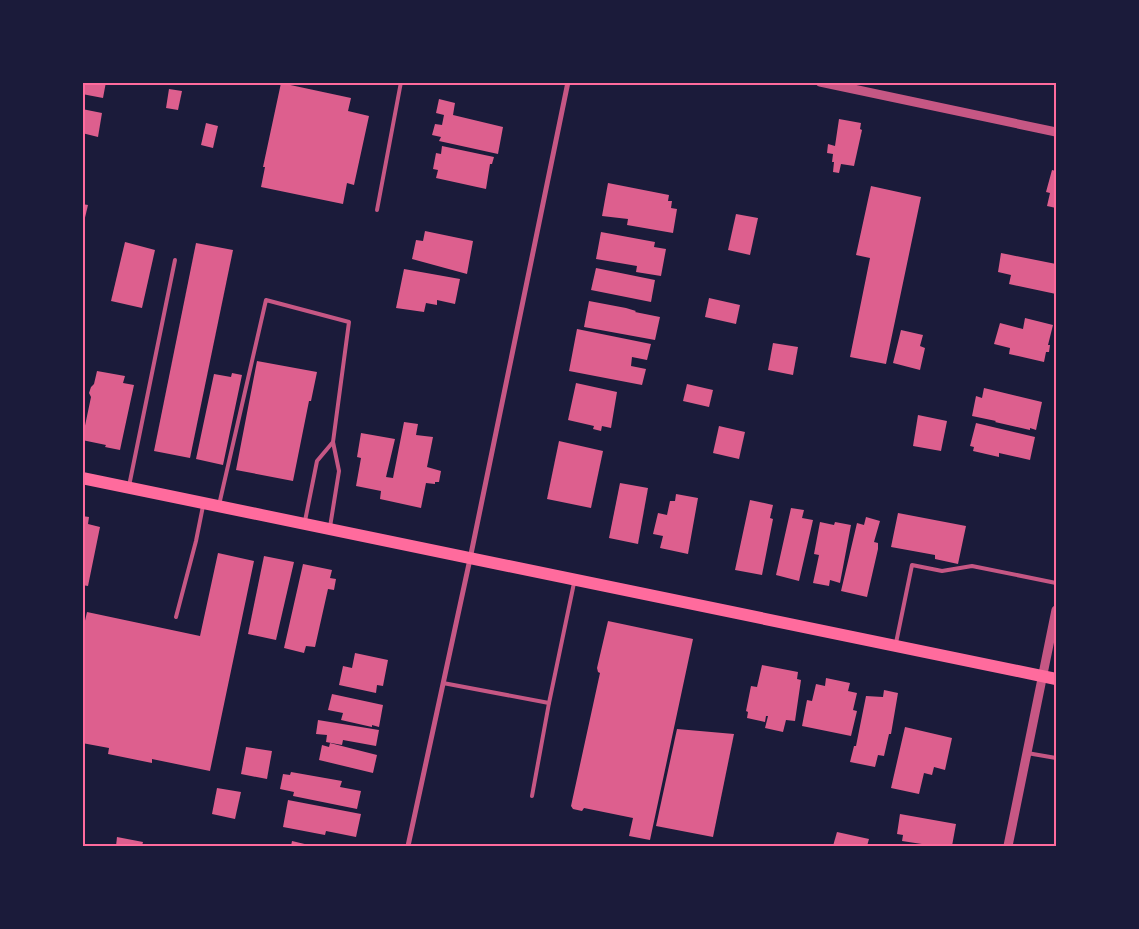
<svg xmlns="http://www.w3.org/2000/svg" width="1139" height="929" viewBox="0 0 1139 929" font-family="'Source Sans 3',sans-serif">
  <rect width="100%" height="100%" fill="#1b1b3a"/>
  <g fill="#dd5f8e">
    <polygon points="82,82 106,82 103,98 82,94"/>
    <polygon points="281,83 351,98 348,111 369,116 354,185 347,183 343,204 261,187 265,167 263,167"/>
    <polygon points="169,89 182,91 178,110 166,108"/>
    <polygon points="439,99 455,103 453,115 503,127 498,154 439,141 441,137 432,135 435,124 442,125 444,115 436,113"/>
    <polygon points="82,109 102,113 98,137 82,133"/>
    <polygon points="839,119 861,123 860,129 862,130 854,166 841,164 839,173 833,172 834,162 832,162 833,154 827,153 828,144 835,146"/>
    <polygon points="206,123 218,126 213,148 201,145"/>
    <polygon points="442,146 494,157 492,164 490,164 486,189 436,178 438,170 433,169 436,153 441,154"/>
    <polygon points="1052,170 1056,171 1056,208 1047,206 1050,193 1046,192"/>
    <polygon points="608,183 669,195 668,201 672,201 671,208 677,209 673,233 627,225 628,219 602,216"/>
    <polygon points="871,186 921,197 886,364 850,357 870,258 856,255"/>
    <polygon points="82,204 88,205 83,226 82,226"/>
    <polygon points="736,214 758,218 750,255 728,250"/>
    <polygon points="425,231 473,241 467,274 412,259 416,240 423,241"/>
    <polygon points="601,232 655,242 654,247 666,249 661,276 636,272 637,266 596,259"/>
    <polygon points="125,242 155,250 142,308 111,301"/>
    <polygon points="196,243 233,250 190,458 154,451"/>
    <polygon points="1001,253 1056,264 1056,294 1009,284 1011,275 998,272"/>
    <polygon points="596,268 655,280 651,302 591,290"/>
    <polygon points="404,269 460,279 455,304 437,300 437,305 426,303 424,312 396,308"/>
    <polygon points="709,298 740,305 736,324 705,317"/>
    <polygon points="589,301 626,308 636,311 635,312 660,317 655,340 584,327"/>
    <polygon points="1025,318 1053,325 1048,345 1050,345 1049,352 1046,352 1044,362 1009,354 1010,348 994,344 1000,323 1023,329"/>
    <polygon points="577,329 651,344 647,360 632,357 631,366 646,369 642,385 569,371"/>
    <polygon points="901,330 923,335 920,346 925,348 920,370 893,363"/>
    <polygon points="773,343 798,347 793,375 768,370"/>
    <polygon points="257,361 317,372 311,401 309,401 293,481 236,470"/>
    <polygon points="97,371 125,376 123,383 134,385 120,450 105,447 106,445 82,440 91,397 89,393 91,387 94,384"/>
    <polygon points="232,373 242,375 223,465 196,459 214,374 231,377"/>
    <polygon points="576,383 617,392 611,428 602,426 601,431 593,429 594,426 568,420"/>
    <polygon points="687,384 713,390 709,407 683,401"/>
    <polygon points="984,388 1042,402 1036,430 1030,428 1030,430 995,422 996,421 972,416 976,396 982,398"/>
    <polygon points="918,415 947,421 941,451 913,446"/>
    <polygon points="404,422 418,424 416,435 433,437 427,467 441,471 439,482 435,482 435,484 426,483 421,508 380,499 381,491 356,486 361,458 357,457 361,433 395,439 386,477 393,478"/>
    <polygon points="976,423 1035,437 1030,460 999,453 999,457 973,451 974,447 970,446"/>
    <polygon points="719,426 745,432 739,459 713,453"/>
    <polygon points="559,441 603,451 591,508 547,499"/>
    <polygon points="620,483 648,488 638,544 609,538"/>
    <polygon points="676,494 698,498 688,554 660,548 663,536 653,534 658,513 667,515 670,501 675,501"/>
    <polygon points="750,500 773,505 770,518 773,519 762,575 735,570"/>
    <polygon points="791,508 804,510 802,518 813,520 799,581 776,575"/>
    <polygon points="898,513 966,526 958,564 935,559 935,555 891,547"/>
    <polygon points="82,516 89,517 88,524 100,527 88,586 82,585"/>
    <polygon points="866,517 880,521 874,542 878,543 878,549 867,597 841,591 857,523 864,525"/>
    <polygon points="820,522 834,525 835,522 851,525 840,583 830,580 829,586 813,583 819,555 814,554"/>
    <polygon points="218,553 254,561 210,771 152,759 152,763 108,754 109,748 82,743 82,634 87,612 200,636"/>
    <polygon points="264,556 294,562 276,640 248,634"/>
    <polygon points="303,564 332,570 330,578 336,579 334,590 328,589 315,647 306,646 304,653 284,648"/>
    <polygon points="608,621 693,639 650,840 629,836 633,818 584,808 582,811 573,809 571,806 600,673 598,672 597,668"/>
    <polygon points="355,653 388,660 383,686 377,685 376,693 339,685 343,666 352,668"/>
    <polygon points="762,665 798,672 797,679 801,680 795,721 786,720 783,732 765,728 768,716 766,716 765,722 747,718 748,712 746,711 751,686 757,687"/>
    <polygon points="826,678 850,683 848,691 857,693 853,710 857,711 851,736 802,726 807,700 812,701 816,684 825,686"/>
    <polygon points="884,690 898,693 891,734 889,734 884,756 878,755 875,767 850,762 854,746 856,746 866,696 883,697"/>
    <polygon points="332,694 383,705 379,727 372,725 372,727 341,720 343,713 328,710"/>
    <polygon points="318,720 379,730 376,746 343,740 342,745 326,742 327,735 316,734"/>
    <polygon points="905,727 952,738 945,770 934,767 932,775 924,773 919,794 891,788"/>
    <polygon points="677,729 734,734 713,837 656,826"/>
    <polygon points="330,743 377,755 373,773 319,760 322,745 329,747"/>
    <polygon points="246,747 272,751 267,779 241,774"/>
    <polygon points="291,772 342,781 340,787 361,791 357,809 293,796 294,792 280,789 283,774 290,775"/>
    <polygon points="217,788 241,792 235,819 212,814"/>
    <polygon points="288,800 361,814 356,837 326,831 325,835 283,827"/>
    <polygon points="900,814 956,824 952,846 935,846 902,841 903,835 897,834"/>
    <polygon points="837,832 869,839 867,846 833,846"/>
    <polygon points="117,837 143,842 142,846 116,846"/>
    <polygon points="292,841 313,846 291,846"/>
  </g>
  <g fill="none" stroke-linecap="round" stroke-linejoin="round">
    <g stroke="#c65784" stroke-width="4">
      <polyline points="377,210 401,82"/>
      <polyline points="129,486 175,260"/>
      <polyline points="219,505 266,300 349,322 333,442"/>
      <polyline points="305,521 317,461 333,442 339,471 330,527"/>
      <polyline points="176,617 196,541 203,506"/>
      <polyline points="896,643 912,565 942,571 972,566 1056,583"/>
      <polyline points="443,683 549,703"/>
      <polyline points="1027,753 1056,758"/>
      <polyline points="532,796 549,703 574,583"/>
    </g>
    <polyline stroke="#c65784" stroke-width="5" points="408,846 470,559 568,82"/>
    <g stroke="#c65784" stroke-width="9">
      <polyline points="820,82 1056,132"/>
      <polyline points="1008,846 1056,610"/>
    </g>
    <polyline stroke="#ff6b9d" stroke-width="12" points="82,478 1056,679"/>
  </g>
  <rect width="1139" height="929" fill="none" stroke="#1b1b3a" stroke-width="168"/>
  <rect x="84" y="84" width="971" height="761" fill="none" stroke="#ff6b9d" stroke-width="2"/>
</svg>
